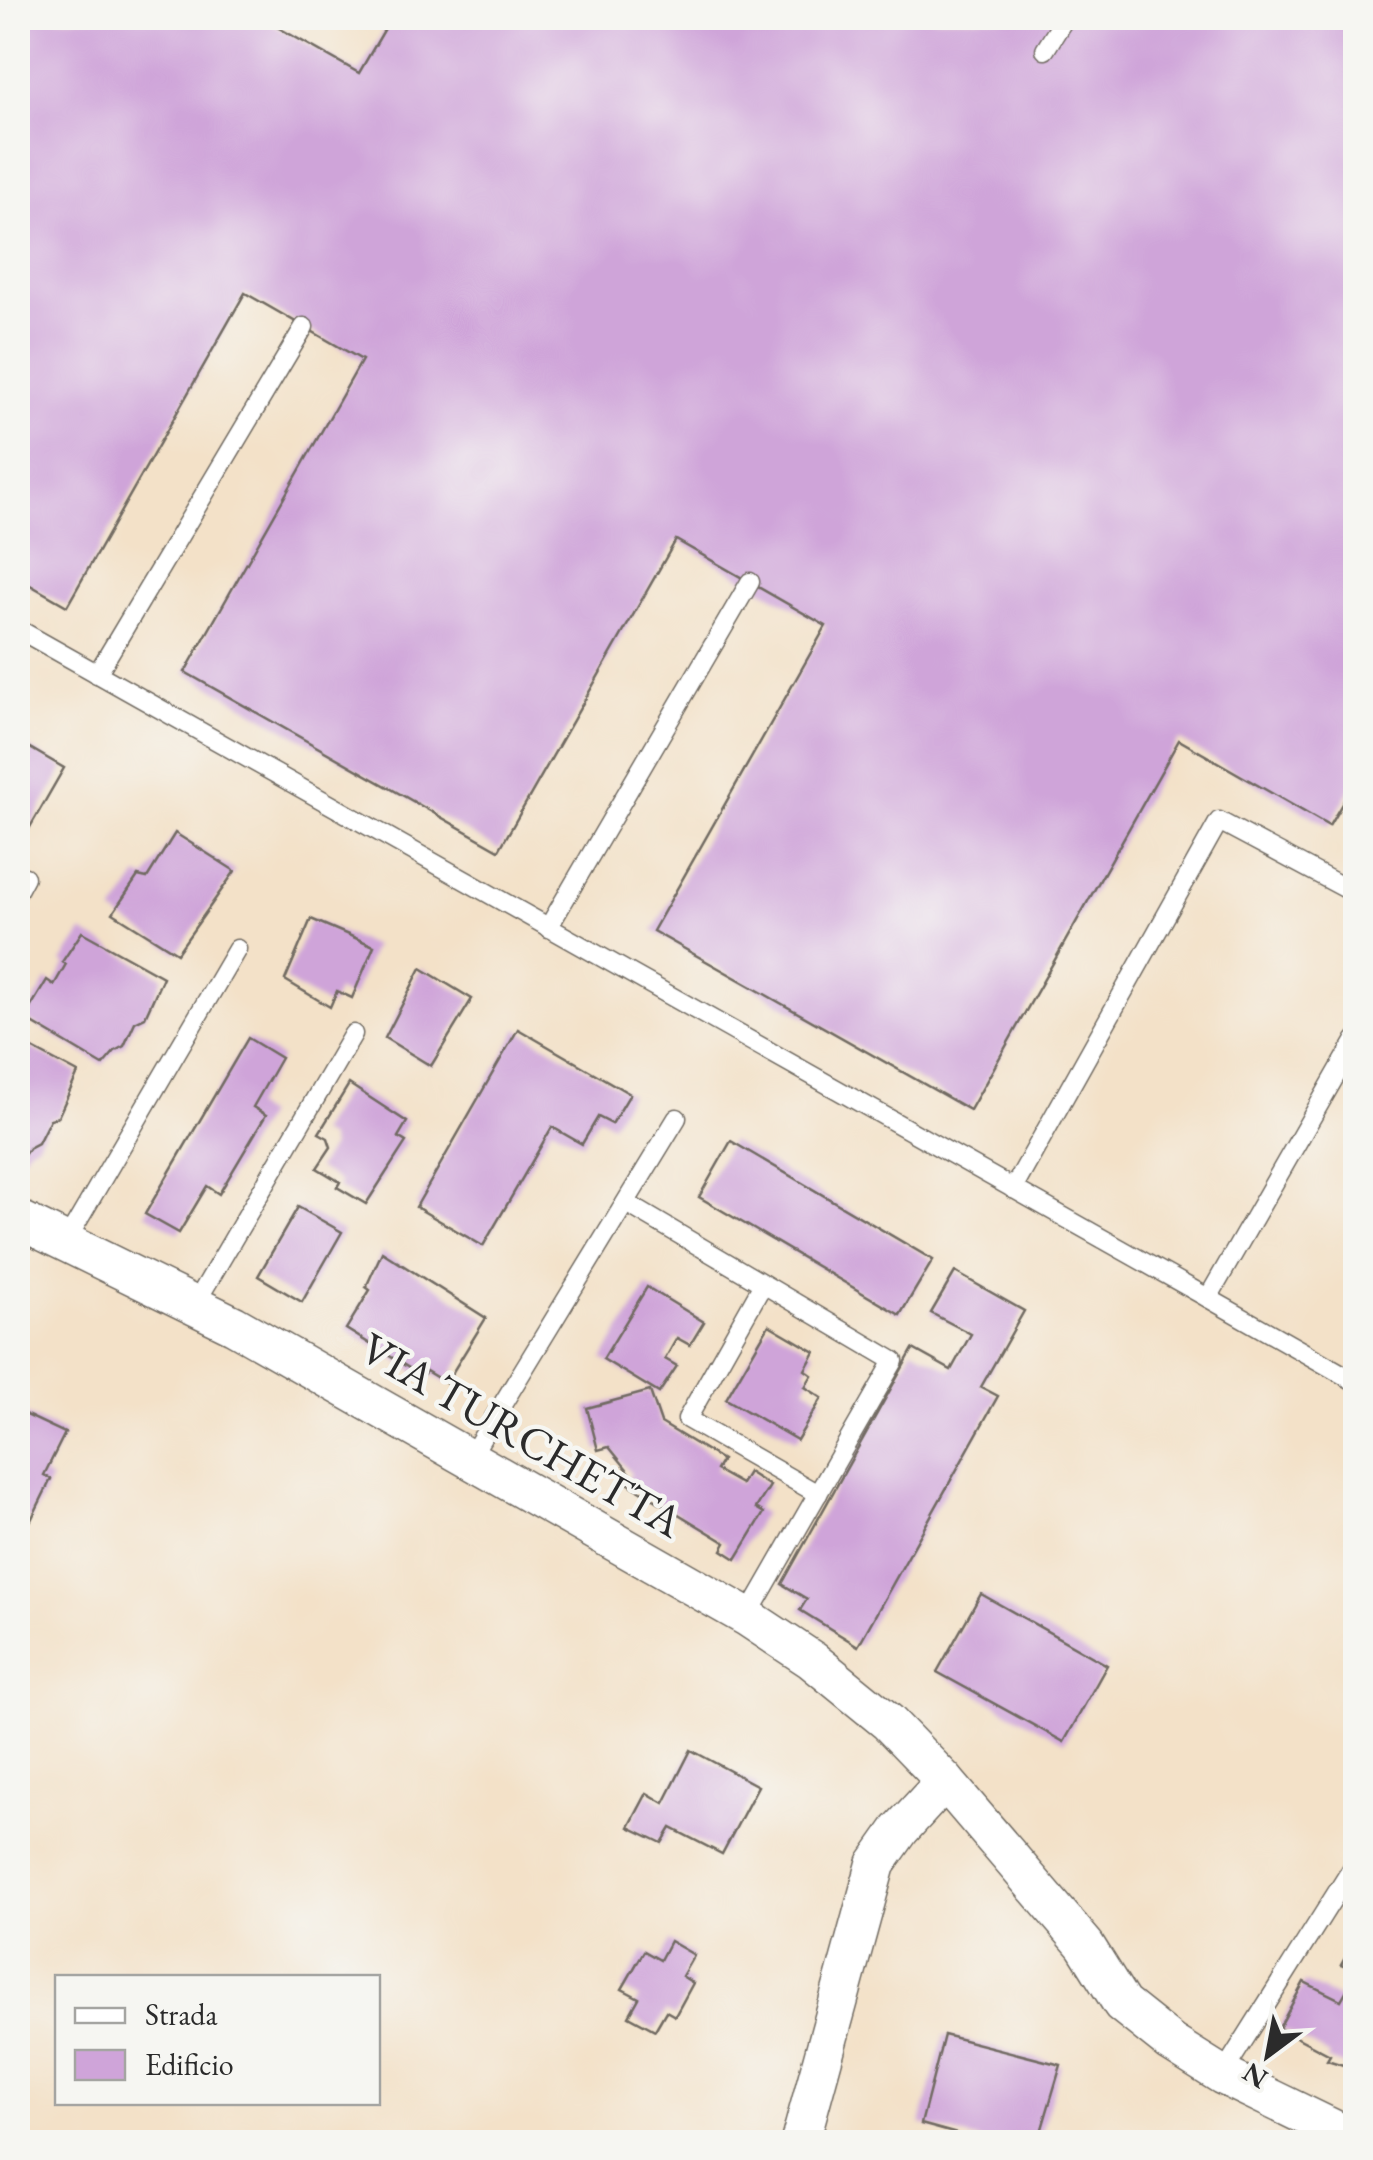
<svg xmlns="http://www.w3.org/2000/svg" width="1373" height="2160" viewBox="0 0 1373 2160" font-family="'EB Garamond',serif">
  <rect width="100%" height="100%" fill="#f6f6f2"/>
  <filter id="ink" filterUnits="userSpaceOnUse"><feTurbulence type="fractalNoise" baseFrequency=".01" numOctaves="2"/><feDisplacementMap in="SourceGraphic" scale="20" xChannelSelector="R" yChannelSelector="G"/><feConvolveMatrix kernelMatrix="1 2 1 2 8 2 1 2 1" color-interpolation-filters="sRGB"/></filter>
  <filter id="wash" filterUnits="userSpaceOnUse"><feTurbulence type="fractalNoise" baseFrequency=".0048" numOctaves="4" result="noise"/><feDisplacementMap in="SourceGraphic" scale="40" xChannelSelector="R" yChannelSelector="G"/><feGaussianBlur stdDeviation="2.25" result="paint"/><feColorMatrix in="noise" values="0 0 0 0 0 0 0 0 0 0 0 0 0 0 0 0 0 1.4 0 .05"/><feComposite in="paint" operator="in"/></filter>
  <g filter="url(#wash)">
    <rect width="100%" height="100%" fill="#f3e1c8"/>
    <g id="blocks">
      <g fill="#cfa4d9">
        <polygon points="18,18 261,18 359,73 391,18 1356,18 1356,780 1329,826 1179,740 970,1110 653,931 826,626 676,540 499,850 185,672 362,360 245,293 67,606 18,578"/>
        <polygon points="18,741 64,768 18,848"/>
        <polygon points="175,833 235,871 177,953 113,913 138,876 147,878"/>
        <polygon points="311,919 374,946 352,998 337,991 330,1007 285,980"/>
        <polygon points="82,932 163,977 145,1017 135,1022 124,1046 115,1051 103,1065 24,1018 47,980 54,985 66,964 62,962"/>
        <polygon points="421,968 472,999 431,1066 385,1038"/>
        <polygon points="518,1029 630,1094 612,1124 598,1117 582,1144 552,1127 483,1246 416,1207"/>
        <polygon points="248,1038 281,1058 253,1107 266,1115 219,1194 207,1186 179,1233 145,1214"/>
        <polygon points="18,1041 78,1073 58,1117 50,1119 38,1143 29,1148 22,1158 18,1155"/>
        <polygon points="349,1084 407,1122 398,1137 406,1142 366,1204 337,1187 340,1182 317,1168 331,1147 328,1138 319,1133"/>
        <polygon points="731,1141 933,1260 900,1315 699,1197"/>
        <polygon points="298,1207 342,1232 302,1302 258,1276"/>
        <polygon points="382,1252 486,1318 446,1383 426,1371 422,1376 346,1329 370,1290 366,1287"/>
        <polygon points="955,1272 1024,1311 981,1387 998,1396 858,1646 800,1610 807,1599 782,1584 913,1349 951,1370 971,1334 931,1313"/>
        <polygon points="647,1287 704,1322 690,1345 677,1338 665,1359 677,1366 659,1393 603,1359"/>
        <polygon points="769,1325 815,1352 805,1370 812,1375 805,1387 822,1398 797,1440 726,1399"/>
        <polygon points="650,1391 661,1423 722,1460 716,1470 741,1484 748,1472 770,1486 756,1508 764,1513 736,1559 722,1550 726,1543 626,1482 631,1474 609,1447 598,1450 587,1408"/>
        <polygon points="18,1411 65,1433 44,1475 51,1479 31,1520 18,1513"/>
        <polygon points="981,1594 1107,1665 1064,1742 937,1672"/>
        <polygon points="691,1750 758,1786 722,1854 671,1828 662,1843 629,1827 647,1793 664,1803"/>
        <polygon points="1356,1938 1356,1971 1341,1965"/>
        <polygon points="670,1941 694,1955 682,1976 693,1983 675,2016 666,2011 655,2030 629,2016 639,1998 622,1989 644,1951 660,1960"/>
        <polygon points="1356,1974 1356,2063 1353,2068 1327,2060 1330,2055 1279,2028 1304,1982 1341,2000"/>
        <polygon points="944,2035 1061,2065 1038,2142 986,2142 921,2124"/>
      </g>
    </g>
  </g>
  <g filter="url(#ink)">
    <use href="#blocks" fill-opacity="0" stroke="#716b62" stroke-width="2.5"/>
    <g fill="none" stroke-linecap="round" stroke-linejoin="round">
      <g stroke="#716b62" stroke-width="21">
        <g id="service">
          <polyline points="1045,50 1065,18"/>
          <polyline points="18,629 1208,1298 1356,1040"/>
          <polyline points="97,674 304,327"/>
          <polyline points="18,890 25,877"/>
          <polyline points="548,928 750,582"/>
          <polyline points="1013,1189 1219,821 1356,894"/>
          <polyline points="626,1203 894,1361 747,1617"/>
          <polyline points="65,1243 237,949"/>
          <polyline points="763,1284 687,1419 818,1494"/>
          <polyline points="1208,1298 1356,1382"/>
          <polyline points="194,1306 353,1034"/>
          <polyline points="469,1459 677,1118"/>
          <polyline points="1222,2075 1356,1862"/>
        </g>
      </g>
      <g stroke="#716b62" stroke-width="41">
        <g id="minor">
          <polyline points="18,1219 234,1325 747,1617 812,1660 888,1722 945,1781 1085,1945 1122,2004 1171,2043 1222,2075 1356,2140"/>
          <polyline points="800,2142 876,1864 900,1830 945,1781"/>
        </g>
      </g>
      <use href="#service" stroke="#fff" stroke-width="18"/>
      <use href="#minor" stroke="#fff" stroke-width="38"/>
    </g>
  </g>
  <g text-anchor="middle" stroke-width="9" stroke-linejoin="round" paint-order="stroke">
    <g font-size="45" fill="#2b2b2b" stroke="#f6f6f2">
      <text transform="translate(522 1434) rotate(30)" y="16">VIA TURCHETTA</text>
    </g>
  </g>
  <rect width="1373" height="2160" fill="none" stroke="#f6f6f2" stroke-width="60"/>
  <rect x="55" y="1975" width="325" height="130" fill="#f6f6f2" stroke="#a5a5a2" stroke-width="2.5"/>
  <rect x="75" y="2008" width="50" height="15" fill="#ffffff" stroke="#a5a5a2" stroke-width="2.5"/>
  <text x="145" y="2025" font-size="30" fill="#2b2b2b">Strada</text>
  <rect x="75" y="2050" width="50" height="30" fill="#cfa4d9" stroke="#a5a5a2" stroke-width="2.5"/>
  <text x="145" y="2075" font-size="30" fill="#2b2b2b">Edificio</text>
  <g transform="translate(1268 2055) rotate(212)" stroke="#f6f6f2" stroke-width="8" paint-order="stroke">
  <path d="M0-8L18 38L0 25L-18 38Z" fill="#2b2b2b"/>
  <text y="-15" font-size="28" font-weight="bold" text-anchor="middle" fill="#2b2b2b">N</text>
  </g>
</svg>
